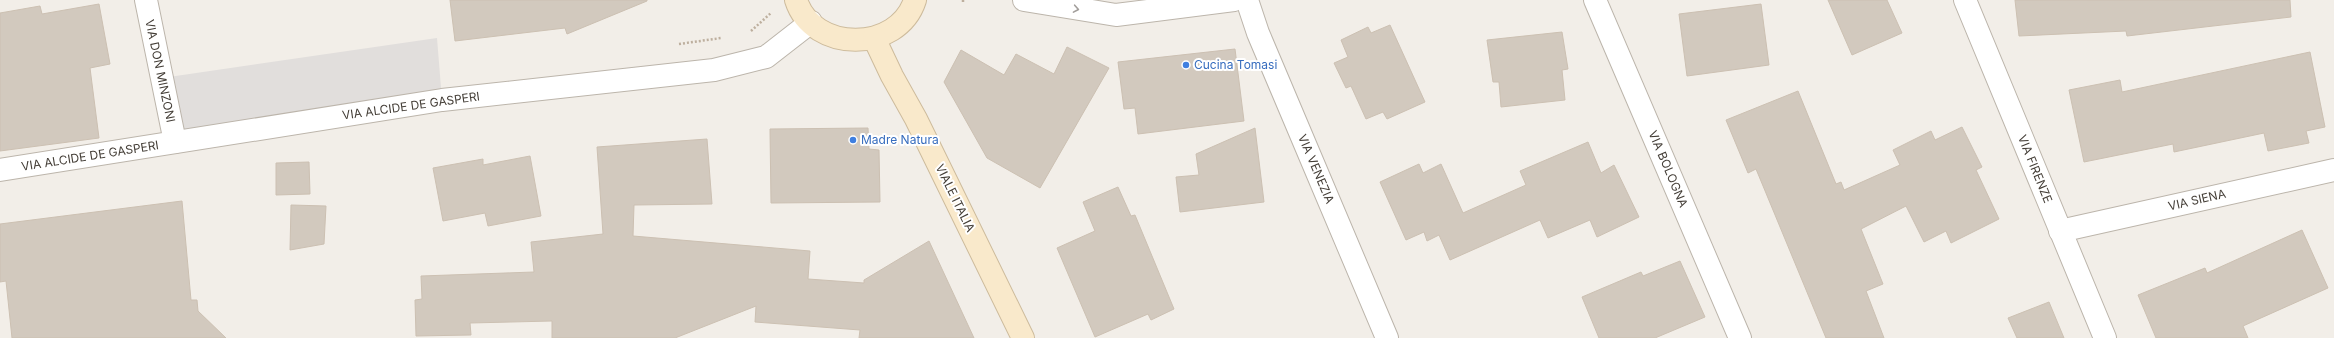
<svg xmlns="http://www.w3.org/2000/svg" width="2334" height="338" viewBox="0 0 2334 338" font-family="Inter,sans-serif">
  <rect width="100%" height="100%" fill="#f2eee8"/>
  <polygon fill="#e1dedc" points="437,38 442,100 175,142 162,78"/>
  <g fill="#d2c9be" stroke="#ccc0b2">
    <polygon points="450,0 647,0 647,1 567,34 565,28 455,41"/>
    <polygon points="1828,0 1887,0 1902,33 1852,55"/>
    <polygon points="2015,0 2290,0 2291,17 2127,36 2126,31 2019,36"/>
    <polygon points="99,4 110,64 90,68 99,138 0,151 0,13 40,6 42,14"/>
    <polygon points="1761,4 1769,65 1687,76 1679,14"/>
    <polygon points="1390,25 1425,102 1387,119 1383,112 1366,119 1351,86 1346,88 1334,63 1348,57 1341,40 1368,27 1371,33"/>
    <polygon points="1562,32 1568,69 1562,70 1565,100 1501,107 1499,82 1493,82 1487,40"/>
    <polygon points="1067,47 1109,68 1040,188 987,158 944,82 961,50 1004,75 1016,54 1054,74"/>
    <polygon points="1235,49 1244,121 1138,134 1135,108 1124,109 1118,62"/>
    <polygon points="2310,52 2325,127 2306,131 2309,143 2268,151 2264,133 2174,152 2173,144 2084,162 2069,90 2120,80 2122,92"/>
    <polygon points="1798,91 1836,184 1841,182 1844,190 1900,165 1893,150 1931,131 1935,140 1962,127 1982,167 1976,170 1999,219 1951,243 1946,231 1924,242 1906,206 1861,229 1883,284 1866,291 1884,338 1826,338 1756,169 1748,173 1726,120"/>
    <polygon points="868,128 869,149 879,150 880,202 771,203 770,129"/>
    <polygon points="1255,128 1264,202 1180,212 1176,177 1199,175 1196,154"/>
    <polygon points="707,139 712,204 634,205 633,236 810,251 808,279 864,283 864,280 929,241 974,338 859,338 860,330 755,322 756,306 675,338 552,338 552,321 470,323 471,335 416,336 415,300 422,299 421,276 534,272 531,242 603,234 597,147"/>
    <polygon points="1588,142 1601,173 1614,165 1639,217 1597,237 1590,220 1548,238 1540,220 1450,260 1439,235 1427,241 1424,232 1406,240 1380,182 1419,164 1423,173 1441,164 1463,213 1526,185 1520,171"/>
    <polygon points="530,156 541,216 488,226 485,213 443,221 433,168 483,159 483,165"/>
    <polygon points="309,162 310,194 276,195 276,163"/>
    <polygon points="1118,187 1131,216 1135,215 1174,309 1151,320 1148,314 1095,337 1057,248 1095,231 1083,202"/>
    <polygon points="182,201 191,300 197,300 198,311 226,338 12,338 6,281 0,282 0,224"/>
    <polygon points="291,205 326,206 324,244 290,250"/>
    <polygon points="2302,230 2328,288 2243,326 2248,338 2156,338 2138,295 2205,268 2207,273"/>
    <polygon points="1680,261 1705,317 1655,338 1599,338 1582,297 1641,272 1643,276"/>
    <polygon points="2049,302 2064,338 2017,338 2008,318"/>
  </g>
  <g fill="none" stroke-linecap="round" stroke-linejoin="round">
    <g stroke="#bcb5ab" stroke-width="24">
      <g id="minor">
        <polyline points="146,0 175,142"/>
        <polyline points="1024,0 1116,15 1234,0"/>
        <polyline points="1247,0 1258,33 1387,338"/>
        <polyline points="1595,0 1740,338"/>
        <polyline points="1965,0 2105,338"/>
        <polyline points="2060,231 2334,170"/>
      </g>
    </g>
    <g stroke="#bcb5ab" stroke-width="24">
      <polyline id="tertiary" points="0,170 442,100 714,70 766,57 811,22"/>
    </g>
    <g stroke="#cdbb9c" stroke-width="24">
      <g id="secondary">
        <path d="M796 0C813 53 898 53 915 0"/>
        <polyline points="874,38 892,76 916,119 1023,338"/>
      </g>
    </g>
    <g stroke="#bdaf9e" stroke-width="2.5" stroke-dasharray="2 2" stroke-linecap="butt">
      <polyline points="963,2 963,0"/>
      <polyline points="751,31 771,13"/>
      <polyline points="679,44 721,38"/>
    </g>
    <use href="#minor" stroke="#fff" stroke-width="22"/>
    <use href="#tertiary" stroke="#fff" stroke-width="22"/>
    <use href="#secondary" stroke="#f9e9cb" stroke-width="22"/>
  </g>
  <defs><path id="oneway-chevron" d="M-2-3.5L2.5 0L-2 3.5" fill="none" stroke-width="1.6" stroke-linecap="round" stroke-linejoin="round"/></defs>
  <use stroke="#a29e9b" href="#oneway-chevron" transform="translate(1076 9) rotate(10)"/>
  <g fill="#3f7fe0" stroke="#fff" stroke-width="1.5">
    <circle cx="1186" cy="65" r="4"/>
    <circle cx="853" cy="140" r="4"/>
  </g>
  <g text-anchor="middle" stroke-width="4" stroke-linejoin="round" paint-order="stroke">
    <g font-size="12" fill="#366cbe" stroke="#fff" text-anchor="start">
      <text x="1194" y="69">Cucina Tomasi</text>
      <text x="861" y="144">Madre Natura</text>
    </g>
    <g font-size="12" fill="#443e37" stroke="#fff">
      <text transform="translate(160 71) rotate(78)" y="4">VIA DON MINZONI</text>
      <text transform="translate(411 106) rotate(-8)" y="4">VIA ALCIDE DE GASPERI</text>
      <text transform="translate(90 156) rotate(-9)" y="4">VIA ALCIDE DE GASPERI</text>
      <text transform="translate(1316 169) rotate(67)" y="4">VIA VENEZIA</text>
      <text transform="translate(1668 169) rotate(67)" y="4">VIA BOLOGNA</text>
      <text transform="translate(2035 169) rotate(68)" y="4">VIA FIRENZE</text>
      <text transform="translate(955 198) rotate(64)" y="4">VIALE ITALIA</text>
      <text transform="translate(2197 200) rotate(-13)" y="4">VIA SIENA</text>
    </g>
  </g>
</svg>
